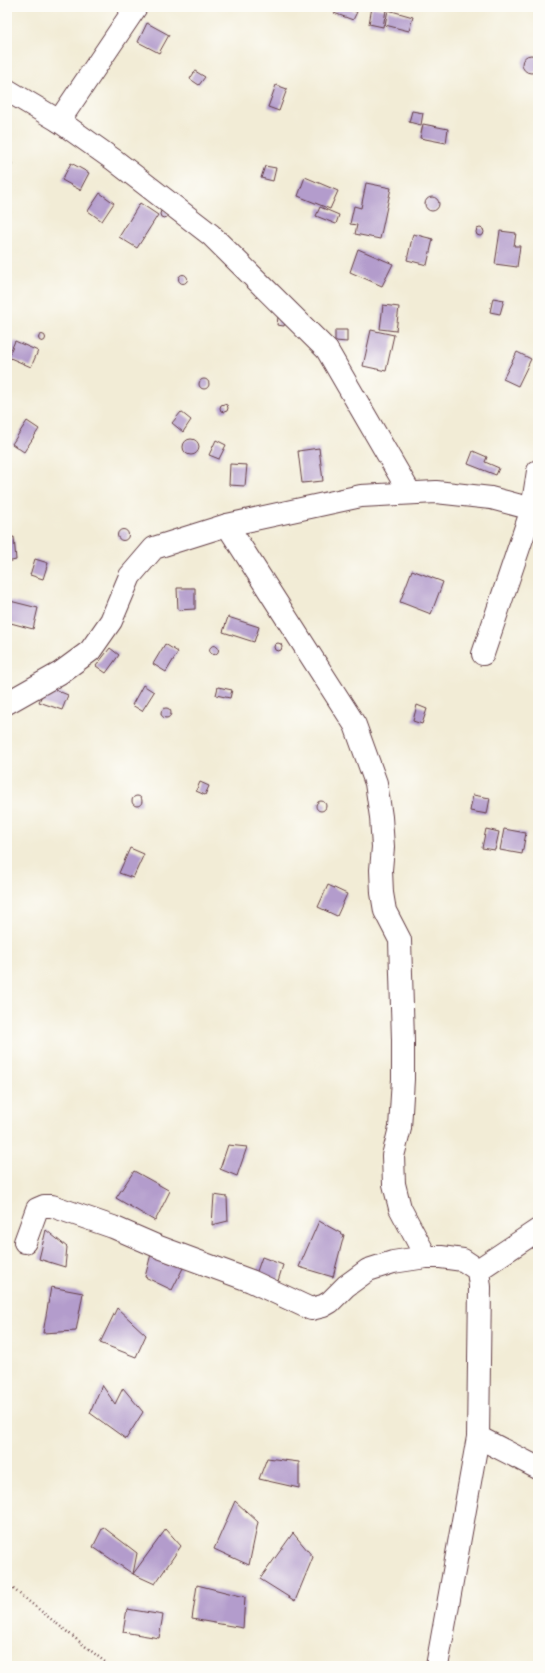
<svg xmlns="http://www.w3.org/2000/svg" width="545" height="1673" viewBox="0 0 545 1673" font-family="Cardo,serif">
  <rect width="100%" height="100%" fill="#fdfcf7"/>
  <filter id="ink" filterUnits="userSpaceOnUse"><feTurbulence type="fractalNoise" baseFrequency=".025" numOctaves="2"/><feDisplacementMap in="SourceGraphic" scale="8" xChannelSelector="R" yChannelSelector="G"/><feConvolveMatrix kernelMatrix="1 2 1 2 8 2 1 2 1" color-interpolation-filters="sRGB"/></filter>
  <filter id="wash" filterUnits="userSpaceOnUse"><feTurbulence type="fractalNoise" baseFrequency=".012" numOctaves="4" result="noise"/><feDisplacementMap in="SourceGraphic" scale="16" xChannelSelector="R" yChannelSelector="G"/><feGaussianBlur stdDeviation="0.9" result="paint"/><feColorMatrix in="noise" values="0 0 0 0 0 0 0 0 0 0 0 0 0 0 0 0 0 1.4 0 .05"/><feComposite in="paint" operator="in"/></filter>
  <g filter="url(#wash)">
    <rect width="100%" height="100%" fill="#f2ecd6"/>
    <g id="blocks">
      <g fill="#b39ccc">
        <polygon points="336,7 344,7 357,12 353,20 334,13"/>
        <polygon points="372,7 386,10 383,27 369,24"/>
        <polygon points="388,10 413,17 409,31 385,25"/>
        <polygon points="147,23 169,35 159,53 138,42"/>
        <circle cx="531" cy="64" r="9"/>
        <polygon points="195,71 205,77 199,85 190,79"/>
        <polygon points="276,85 287,89 279,111 268,107"/>
        <polygon points="412,111 423,113 421,125 409,122"/>
        <polygon points="423,124 448,129 446,143 420,138"/>
        <polygon points="7,162 12,163 9,180 7,179"/>
        <polygon points="71,163 89,173 80,190 62,180"/>
        <polygon points="265,166 276,168 273,181 261,178"/>
        <polygon points="305,177 338,191 330,209 298,196"/>
        <polygon points="366,183 391,188 380,239 355,234 357,225 350,224 354,206 361,208"/>
        <polygon points="100,193 114,203 102,221 88,211"/>
        <circle cx="432" cy="204" r="7"/>
        <polygon points="140,203 158,215 137,248 119,237"/>
        <polygon points="320,207 339,215 336,224 316,216"/>
        <circle cx="164" cy="214" r="4"/>
        <circle cx="480" cy="232" r="4"/>
        <polygon points="500,231 516,233 514,246 520,246 517,267 495,264"/>
        <polygon points="413,234 433,239 427,265 407,260"/>
        <polygon points="358,249 393,264 382,286 350,272"/>
        <circle cx="183" cy="279" r="4.5"/>
        <polygon points="493,298 504,300 500,314 490,312"/>
        <polygon points="383,305 399,307 396,331 380,329"/>
        <polygon points="278,317 286,318 284,326 277,325"/>
        <polygon points="335,330 347,330 347,342 335,341"/>
        <polygon points="371,330 394,335 386,371 363,366"/>
        <circle cx="42" cy="338" r="3.5"/>
        <polygon points="15,341 38,351 31,367 8,357"/>
        <polygon points="517,352 531,359 518,386 503,379"/>
        <circle cx="204" cy="384" r="5"/>
        <circle cx="224" cy="408" r="4"/>
        <polygon points="181,412 191,420 183,432 172,423"/>
        <polygon points="27,421 39,429 24,452 12,444"/>
        <circle cx="191" cy="447" r="8"/>
        <polygon points="216,440 226,445 219,459 209,455"/>
        <polygon points="319,448 323,481 302,483 298,451"/>
        <polygon points="473,451 487,457 485,462 499,468 496,475 468,464"/>
        <polygon points="230,464 247,465 245,486 229,485"/>
        <circle cx="123" cy="535" r="5.5"/>
        <polygon points="14,537 16,560 7,562 7,538"/>
        <polygon points="35,559 48,563 43,579 30,575"/>
        <polygon points="412,570 443,582 431,614 400,602"/>
        <polygon points="177,588 195,588 195,609 178,610"/>
        <polygon points="10,601 38,608 33,629 7,622"/>
        <polygon points="228,617 259,627 254,642 223,632"/>
        <circle cx="278" cy="647" r="4"/>
        <polygon points="165,644 178,652 166,672 153,664"/>
        <circle cx="214" cy="650" r="4.5"/>
        <polygon points="110,648 119,655 106,673 96,666"/>
        <polygon points="143,685 154,692 142,711 132,705"/>
        <polygon points="46,686 68,695 62,710 39,702"/>
        <polygon points="218,687 232,690 230,698 216,695"/>
        <polygon points="417,705 427,709 422,724 413,721"/>
        <circle cx="166" cy="713" r="5"/>
        <polygon points="200,782 209,786 205,795 196,791"/>
        <polygon points="473,795 490,798 487,814 470,811"/>
        <circle cx="137" cy="801" r="5"/>
        <circle cx="321" cy="806" r="5"/>
        <polygon points="486,829 499,832 495,850 482,848"/>
        <polygon points="504,829 526,833 522,854 500,850"/>
        <polygon points="130,848 144,854 133,878 119,873"/>
        <polygon points="328,885 347,894 337,916 318,907"/>
        <polygon points="228,1145 247,1147 237,1176 220,1169"/>
        <polygon points="134,1171 170,1191 155,1221 116,1198"/>
        <polygon points="214,1195 227,1197 228,1221 212,1225"/>
        <polygon points="319,1221 344,1235 333,1277 299,1267"/>
        <polygon points="46,1230 67,1247 65,1267 39,1259"/>
        <polygon points="151,1254 183,1268 172,1290 145,1277"/>
        <polygon points="262,1257 283,1265 278,1281 256,1274"/>
        <polygon points="51,1287 83,1293 76,1331 43,1333"/>
        <polygon points="117,1308 146,1335 136,1357 100,1343"/>
        <polygon points="102,1385 115,1404 123,1388 143,1412 126,1439 90,1413"/>
        <polygon points="267,1458 299,1462 299,1488 259,1479"/>
        <polygon points="235,1501 258,1522 249,1565 214,1549"/>
        <polygon points="103,1527 137,1553 133,1574 93,1547"/>
        <polygon points="166,1529 181,1546 155,1584 133,1574"/>
        <polygon points="293,1533 313,1557 295,1601 260,1579"/>
        <polygon points="197,1585 245,1597 243,1628 192,1619"/>
        <polygon points="127,1609 163,1615 159,1638 123,1632"/>
      </g>
    </g>
  </g>
  <g filter="url(#ink)">
    <use href="#blocks" fill-opacity="0" stroke="#633e45" stroke-width="1"/>
    <g fill="none" stroke-linecap="round" stroke-linejoin="round">
      <g stroke="#633e45" stroke-width="24">
        <g id="minor">
          <polyline points="7,90 59,121 114,160 211,235 327,350 410,493"/>
          <polyline points="59,121 136,7"/>
          <polyline points="227,525 355,725 376,783 381,817 383,847 381,870 382,893 385,911 400,940 403,1040 403,1079 400,1128 393,1156 394,1184 400,1208 426,1257"/>
          <polyline points="483,654 532,509 538,511"/>
          <polyline points="7,703 60,673 90,651 111,621 130,576 154,548 227,525 361,496 436,492 491,498 532,509 538,471"/>
          <polyline points="25,1242 37,1209 44,1206 52,1206 113,1227 159,1247 251,1281 311,1309 323,1306 330,1302 346,1286 368,1270 393,1262 426,1257 441,1257 463,1260 478,1270 480,1287 478,1437 437,1666"/>
          <polyline points="478,1270 538,1230"/>
          <polyline points="478,1437 538,1468"/>
        </g>
      </g>
      <polyline stroke="#633e45" stroke-width="2.5" stroke-dasharray="1 3" stroke-linecap="butt" points="7,1584 110,1666"/>
      <use href="#minor" stroke="#fff" stroke-width="22"/>
    </g>
  </g>
  <rect width="545" height="1673" fill="none" stroke="#fdfcf7" stroke-width="24"/>
</svg>
